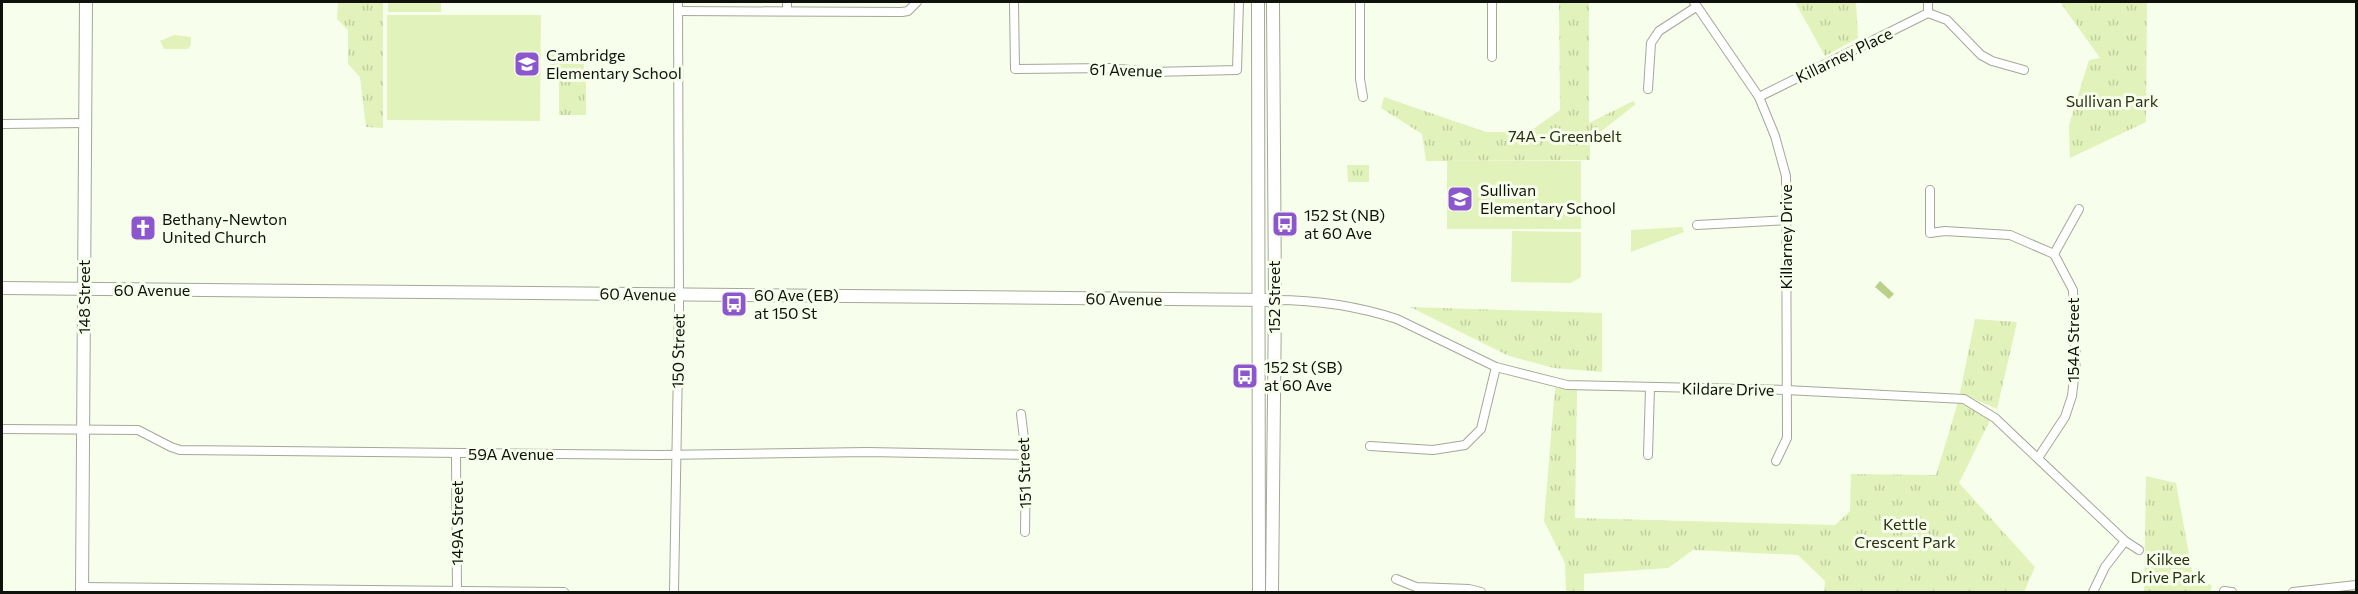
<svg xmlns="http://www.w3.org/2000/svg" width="2358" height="594" viewBox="0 0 2358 594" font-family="Commissioner,sans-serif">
  <defs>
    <pattern id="park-tufts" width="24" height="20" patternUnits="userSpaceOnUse" patternTransform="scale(1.5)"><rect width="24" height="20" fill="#e1f2ba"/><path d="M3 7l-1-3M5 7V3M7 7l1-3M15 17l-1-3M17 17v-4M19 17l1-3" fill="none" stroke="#c0ce9f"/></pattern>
  </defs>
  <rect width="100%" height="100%" fill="#f8feec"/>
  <g fill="#e1f2ba">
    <rect x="388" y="2" width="53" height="10"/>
    <polygon points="387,15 541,15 540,121 387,120"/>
    <polygon points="174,35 191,37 191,45 188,49 164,49 160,41"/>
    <rect x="550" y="53" width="34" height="18"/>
    <rect x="1447" y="161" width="134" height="68"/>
    <polygon points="1682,227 1684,232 1631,252 1631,230"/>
    <polygon points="1512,231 1581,232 1581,277 1571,283 1511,282"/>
  </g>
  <g fill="url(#park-tufts)">
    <polygon points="338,2 383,2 383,128 366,127 360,77 348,64 348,30 337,19"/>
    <polygon points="1559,2 1589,2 1589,123 1633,101 1636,104 1590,140 1590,160 1426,161 1422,134 1381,108 1384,97 1486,132 1529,132 1560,110"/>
    <polygon points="1795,2 1856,2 1858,38 1825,56"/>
    <polygon points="2060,2 2147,2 2146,122 2070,158 2069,125 2089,60 2100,58"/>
    <rect x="559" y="74" width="27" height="41"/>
    <polygon points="1347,165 1369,165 1369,182 1348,182"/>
    <polygon points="1410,307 1602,313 1602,372 1554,368 1509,356"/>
    <polygon points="1975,319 2017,322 1997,409 1960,393"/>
    <polygon points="1555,388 1577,390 1575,518 1835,525 1850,511 1851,474 1936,475 1958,402 1991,418 1959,483 2035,567 2024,592 1824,592 1825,581 1798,555 1693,550 1668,568 1584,574 1584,592 1566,592 1565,563 1544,521"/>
    <polygon points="2146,476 2176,483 2192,571 2212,586 2210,592 2144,592"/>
  </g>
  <polygon fill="#bacf87" points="1880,281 1894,294 1889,299 1875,287"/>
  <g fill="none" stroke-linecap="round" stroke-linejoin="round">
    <g stroke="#a3a898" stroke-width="10">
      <g id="street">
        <polyline points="787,2 787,11"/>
        <polyline points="1014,2 1015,69 1109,68 1151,72 1237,70 1239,2"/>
        <polyline points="1360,2 1360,79 1363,97"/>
        <polyline points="1694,2 1759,97 1775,136 1786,176 1787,438 1776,461"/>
        <polyline points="1928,2 1928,13"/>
        <polyline points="678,11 902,12 908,11 917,2"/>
        <polyline points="1492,57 1492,2"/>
        <polyline points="1648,89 1651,43 1659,31 1696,7"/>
        <polyline points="1759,97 1928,13 1947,20 1981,55 1992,61 2024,70"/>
        <polyline points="2,124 85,123"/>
        <polyline points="1930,190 1930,233 1945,231 2010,235 2054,254"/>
        <polyline points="1697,225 1787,220"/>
        <polyline points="2054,254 2079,209"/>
        <path d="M1275 300C1317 300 1357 306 1397 319L1496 367 1567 385 1786 390 1964 399 1995 418 2125 541 2139 550"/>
        <polyline points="1021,414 1026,455 1025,532"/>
        <polyline points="2,429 138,430 171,447 180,450 660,455 867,452 1026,455"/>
        <polyline points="1370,446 1433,450 1465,445 1481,429 1496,367"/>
        <polyline points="456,454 457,592"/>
        <polyline points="1648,455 1650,388"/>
        <polyline points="2038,458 2065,417 2072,396 2076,360 2073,290 2054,254"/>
        <polyline points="1396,579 1416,587 1469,589 1481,592"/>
        <polyline points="82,587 564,592"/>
        <polyline points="2224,591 2232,592"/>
        <polyline points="674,592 679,307 678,2"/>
        <polyline points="2093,592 2105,567 2125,541"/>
        <polyline points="2293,592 2356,585"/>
      </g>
    </g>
    <g stroke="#a3a898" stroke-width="14">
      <g id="secondary">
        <polyline points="1258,2 1259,592"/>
        <polyline points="2,288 1275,300"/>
        <polyline points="82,592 86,2"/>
        <polyline points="1272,592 1275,300 1273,2"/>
      </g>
    </g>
    <use href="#street" stroke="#fff" stroke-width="8"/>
    <use href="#secondary" stroke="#fff" stroke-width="12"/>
  </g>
  <defs>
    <g id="school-square" transform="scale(1.35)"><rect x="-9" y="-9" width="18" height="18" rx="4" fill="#8c56cd" stroke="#f8feec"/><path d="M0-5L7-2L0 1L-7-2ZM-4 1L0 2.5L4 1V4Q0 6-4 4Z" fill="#fff"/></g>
    <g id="bus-square" transform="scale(1.35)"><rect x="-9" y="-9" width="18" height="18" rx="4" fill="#8c56cd" stroke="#f8feec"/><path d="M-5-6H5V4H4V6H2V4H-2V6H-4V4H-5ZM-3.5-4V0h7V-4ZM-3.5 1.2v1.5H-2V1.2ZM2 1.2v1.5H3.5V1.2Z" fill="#fff"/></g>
    <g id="church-square" transform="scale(1.35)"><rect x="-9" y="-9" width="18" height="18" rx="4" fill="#8c56cd" stroke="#f8feec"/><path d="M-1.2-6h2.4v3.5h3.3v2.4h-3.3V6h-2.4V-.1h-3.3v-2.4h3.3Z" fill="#fff"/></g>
  </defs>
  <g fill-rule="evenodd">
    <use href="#school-square" x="527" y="64"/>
    <use href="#school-square" x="1460" y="199"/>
    <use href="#bus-square" x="1285" y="224"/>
    <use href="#church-square" x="143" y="228"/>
    <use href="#bus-square" x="734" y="304"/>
    <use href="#bus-square" x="1245" y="376"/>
  </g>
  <g text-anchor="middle" stroke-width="6" stroke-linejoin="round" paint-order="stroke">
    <g font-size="16" fill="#0f110b" stroke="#f8feec" text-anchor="start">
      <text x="546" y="61">Cambridge<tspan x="546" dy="18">Elementary School</tspan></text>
      <text x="1480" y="196">Sullivan<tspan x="1480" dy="18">Elementary School</tspan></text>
      <text x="1304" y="221">152 St (NB)<tspan x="1304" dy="18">at 60 Ave</tspan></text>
      <text x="162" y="225">Bethany-Newton<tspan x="162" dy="18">United Church</tspan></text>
      <text x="754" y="301">60 Ave (EB)<tspan x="754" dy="18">at 150 St</tspan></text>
      <text x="1264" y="373">152 St (SB)<tspan x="1264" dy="18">at 60 Ave</tspan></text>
    </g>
    <g font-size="16" fill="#0f110b" stroke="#f8feec">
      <text transform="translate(1844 55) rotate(-26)" y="6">Killarney Place</text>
      <text transform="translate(1126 70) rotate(2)" y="6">61 Avenue</text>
      <text transform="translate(1786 237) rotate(-90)" y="6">Killarney Drive</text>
      <text x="152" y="296">60 Avenue</text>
      <text transform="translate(638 294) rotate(1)" y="6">60 Avenue</text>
      <text transform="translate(84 297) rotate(-90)" y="6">148 Street</text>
      <text transform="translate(1274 297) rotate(-90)" y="6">152 Street</text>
      <text transform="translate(1124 299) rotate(1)" y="6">60 Avenue</text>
      <text transform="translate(2073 340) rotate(-90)" y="6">154A Street</text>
      <text transform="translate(678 351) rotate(-89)" y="6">150 Street</text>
      <text transform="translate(1728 389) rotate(1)" y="6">Kildare Drive</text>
      <text x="511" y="460">59A Avenue</text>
      <text transform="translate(1024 473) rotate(-92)" y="6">151 Street</text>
      <text transform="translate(457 523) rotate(-90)" y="6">149A Street</text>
    </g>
    <g font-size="16" fill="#293112" stroke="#f8feec">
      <text x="2112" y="107">Sullivan Park</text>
      <text x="1565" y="142">74A - Greenbelt</text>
      <text x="1905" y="530">Kettle<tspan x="1905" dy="18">Crescent Park</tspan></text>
      <text x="2168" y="565">Kilkee<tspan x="2168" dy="18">Drive Park</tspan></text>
    </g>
  </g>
  <rect width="2358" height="594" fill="none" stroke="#0f110b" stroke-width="6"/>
</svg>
